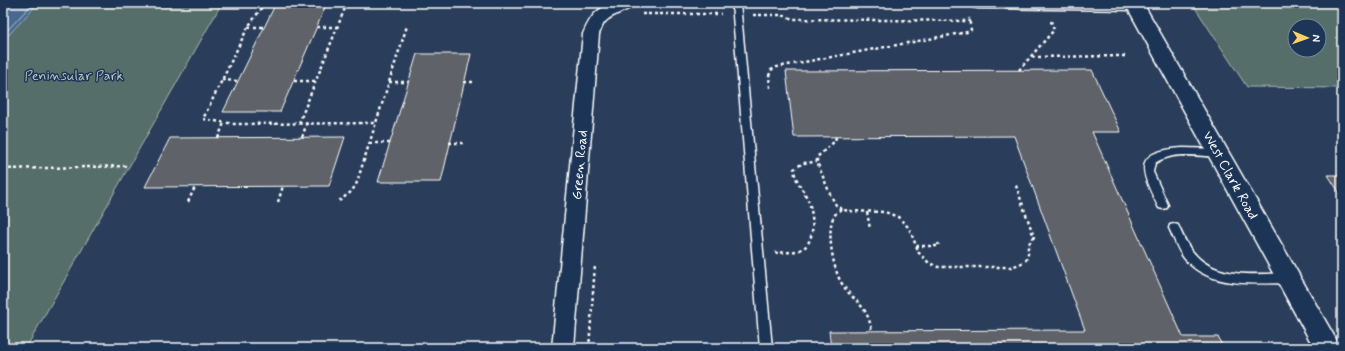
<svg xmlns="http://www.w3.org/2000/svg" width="1345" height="351" viewBox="0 0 1345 351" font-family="Mynerve,sans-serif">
  <rect width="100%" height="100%" fill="#2a3e5b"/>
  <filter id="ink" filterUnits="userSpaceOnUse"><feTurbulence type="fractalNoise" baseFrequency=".025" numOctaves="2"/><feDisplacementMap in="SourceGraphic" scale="8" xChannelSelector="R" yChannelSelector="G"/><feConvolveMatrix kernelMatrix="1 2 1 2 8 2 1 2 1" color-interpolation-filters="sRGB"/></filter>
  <g filter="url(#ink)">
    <g fill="#576e6a" stroke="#abb6b4" fill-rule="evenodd">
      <polygon points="38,3 222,3 26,348 3,348 3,41"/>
      <path d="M1192 3H1342V88L1247 87ZM1295 26H1319V50H1295Z"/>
    </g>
    <polygon fill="#466b8e" stroke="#90a6bb" points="3,3 38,3 3,41"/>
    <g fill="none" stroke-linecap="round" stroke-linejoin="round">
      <polyline stroke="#b5c4d2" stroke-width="1" points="3,35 33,3"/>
    </g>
    <g fill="#5e6369" stroke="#fff">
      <polygon points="276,3 327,3 280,112 223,112"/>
      <polygon points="417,54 471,54 441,182 378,182"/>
      <polygon points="1092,70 1121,132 1092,132 1183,337 1218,337 1223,348 831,348 829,331 1085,330 1014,136 794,137 786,71"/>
      <polygon points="345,137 329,186 145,187 170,138"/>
      <polygon points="1328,175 1342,175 1342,197"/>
    </g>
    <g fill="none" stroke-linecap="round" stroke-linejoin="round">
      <g stroke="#fff" stroke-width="3">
        <g id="service">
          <polygon points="732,3 740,3 772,348 760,348"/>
          <path d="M1183 148 1219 149 1222 150 1224 153 1222 156 1219 157C1198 156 1174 151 1155 163L1153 172 1168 205 1167 208 1163 209 1159 208C1141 171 1130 151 1183 148Z"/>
          <path d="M1174 224 1178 225C1182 234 1186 244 1193 252 1215 280 1257 274 1289 273L1293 275 1295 278 1293 281 1289 283C1254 283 1209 289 1184 258 1177 249 1174 238 1169 228L1170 225Z"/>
        </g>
      </g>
      <g stroke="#fff" stroke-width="3">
        <g id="minor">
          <path d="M613 3H636C631 11 613 13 605 22 602 25 601 30 599 34L574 348H552L583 34C590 18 595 9 613 3Z"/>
          <polygon points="970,3 1142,3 1143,5 1141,9 1135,10 978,8 972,7"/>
        </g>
      </g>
      <g stroke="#fff" stroke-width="3">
        <polygon id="tertiary" points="1125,3 1143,3 1341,348 1314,348"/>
      </g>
      <g stroke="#fff" stroke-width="2.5" stroke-dasharray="3 3" stroke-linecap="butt">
        <polyline points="265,3 248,27 203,119 234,124 376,123"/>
        <polyline points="642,14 721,14"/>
        <polyline points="753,15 782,15 793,19 970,21"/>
        <polyline points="248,27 265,27"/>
        <polyline points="317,27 337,27"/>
        <polyline points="1032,57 1127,56"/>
        <polyline points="1019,70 1054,30 1051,21"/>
        <polyline points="222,80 238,81"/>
        <polyline points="294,81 316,81"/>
        <polyline points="389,82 408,82"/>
        <polyline points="464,82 475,82"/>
        <polyline points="770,88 769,76 771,70 777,67 967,32 971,30 969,18"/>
        <polyline points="299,123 347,3"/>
        <polyline points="302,137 307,123"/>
        <polyline points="836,137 835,141 817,157 817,162 830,194 836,205 841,209 848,211 885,212 898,217 909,228 919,253 929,263 938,267 1011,267 1020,264 1026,260 1028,254 1028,245 1034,237 1015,183"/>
        <polyline points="218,138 224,123"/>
        <polyline points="369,143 390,143"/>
        <polyline points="449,143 463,143"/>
        <polyline points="3,169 128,166"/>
        <polyline points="339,201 351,192 356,185 407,26"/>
        <polyline points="188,202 195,187"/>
        <polyline points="278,202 283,186"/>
        <path d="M841 209C839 211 836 213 834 216 826 229 833 269 841 282 854 304 866 301 872 331"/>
        <polyline points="867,212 870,229"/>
        <polyline points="916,246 939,246 938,243"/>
        <path d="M775 253C784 252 798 253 805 247 816 237 813 212 808 200 803 189 795 181 794 169L803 163 817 162"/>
        <polyline points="589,348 595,265"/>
      </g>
      <use href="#service" fill="#1d3557" fill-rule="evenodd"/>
      <use href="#minor" fill="#1d3557" fill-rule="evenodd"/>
      <use href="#tertiary" fill="#1d3557" fill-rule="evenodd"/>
    </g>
  </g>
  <g text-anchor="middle" stroke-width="3" stroke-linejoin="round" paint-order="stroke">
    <g font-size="14" fill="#bcc5c3" stroke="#1d3557">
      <text x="74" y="80">Peninsular Park</text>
    </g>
    <g font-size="14" fill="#fff" stroke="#1d3557">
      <text transform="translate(579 165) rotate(-85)" y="5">Green Road</text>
      <text transform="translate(1231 175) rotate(61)" y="5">West Clark Road</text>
    </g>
  </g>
  <rect width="1345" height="351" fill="none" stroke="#1d3557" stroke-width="16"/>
  <rect x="8" y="8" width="1329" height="335" fill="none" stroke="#fff" stroke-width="1.5" filter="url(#ink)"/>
  <g transform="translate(1307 38) rotate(92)"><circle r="19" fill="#1d3557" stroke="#77869a"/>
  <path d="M0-3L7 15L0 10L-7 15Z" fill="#ffd166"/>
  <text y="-6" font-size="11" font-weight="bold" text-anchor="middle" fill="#ffffff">N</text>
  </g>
</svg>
